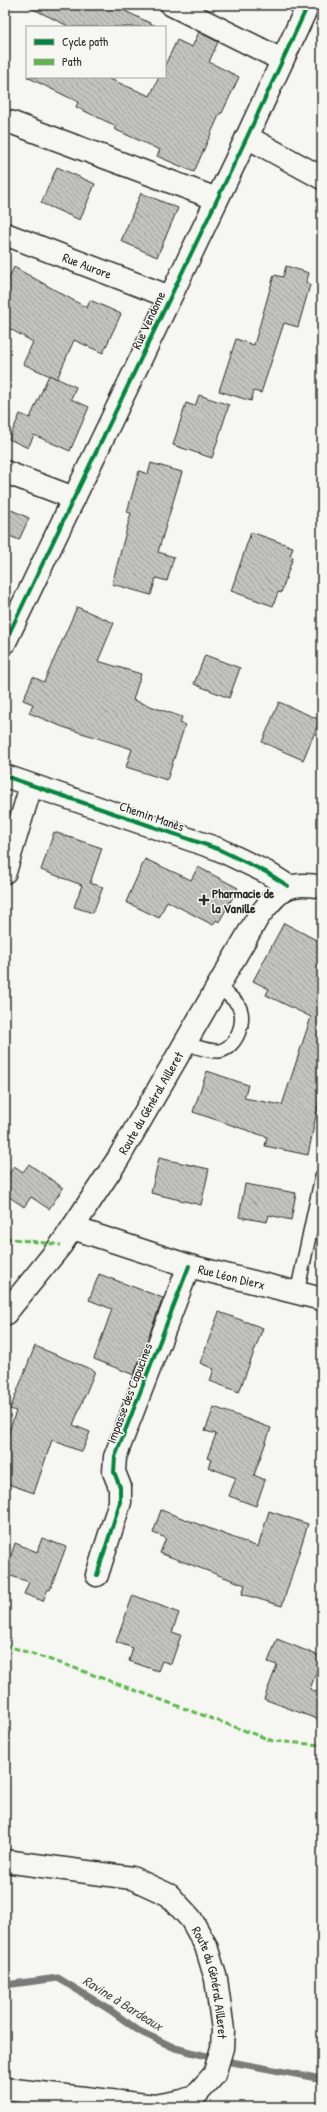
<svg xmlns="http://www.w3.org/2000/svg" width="327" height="2112" viewBox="0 0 327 2112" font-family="'Patrick Hand',sans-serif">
  <defs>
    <pattern id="building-back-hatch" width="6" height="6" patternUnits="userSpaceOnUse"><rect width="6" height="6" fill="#c3c3c0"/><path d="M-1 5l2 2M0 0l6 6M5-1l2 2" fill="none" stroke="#9f9f9c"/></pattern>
  </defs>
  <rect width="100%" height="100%" fill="#f6f6f2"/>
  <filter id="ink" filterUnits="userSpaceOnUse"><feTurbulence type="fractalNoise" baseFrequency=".025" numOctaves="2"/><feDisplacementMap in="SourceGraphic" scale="8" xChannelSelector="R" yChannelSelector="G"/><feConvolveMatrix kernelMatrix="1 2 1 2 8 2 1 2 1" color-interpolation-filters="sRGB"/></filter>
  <g filter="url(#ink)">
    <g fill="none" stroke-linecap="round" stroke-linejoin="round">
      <polyline stroke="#7a7a78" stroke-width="7" points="5,1985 58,1978 110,2010 139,2031 175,2048 226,2061 322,2079"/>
    </g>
    <g fill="url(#building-back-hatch)" stroke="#2b2b2b">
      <polygon points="25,5 113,5 158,27 70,27"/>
      <polygon points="199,32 218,42 209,62 239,77 222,113 220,113 194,172 157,156 160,150 114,129 116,126 76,107 78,102 27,77 105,77 150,96 159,77 165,77 165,65 177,40 192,47"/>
      <polygon points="57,167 95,184 80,220 41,203"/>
      <polygon points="141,193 178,208 157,257 121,241"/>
      <polygon points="286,266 309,273 306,284 310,285 298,327 284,323 261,393 254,391 251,401 219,391 236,339 254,345 274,275 283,277"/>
      <polygon points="14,267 87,308 90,300 121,314 103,353 74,340 57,379 23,364 33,342 5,326 5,287"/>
      <polygon points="49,375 76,387 71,399 89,407 70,451 34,435 28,448 9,439 20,414 30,418"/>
      <polygon points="199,395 229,405 212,458 173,445 186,403 195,406"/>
      <polygon points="151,463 182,472 158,552 174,557 167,581 156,578 151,595 112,584 131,513 127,512 139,471 148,474"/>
      <polygon points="5,507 29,518 19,540 5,534"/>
      <polygon points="251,532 293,547 290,556 293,557 281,593 278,592 273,606 231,591"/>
      <polygon points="77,607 114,623 98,661 141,674 133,700 182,717 180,723 185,725 167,780 126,767 132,749 63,727 29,713 33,704 23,700 33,677 44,682"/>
      <polygon points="205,655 240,668 229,698 194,684"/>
      <polygon points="279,702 320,720 303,760 262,742"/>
      <polygon points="54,832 102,848 90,883 103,887 93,913 74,907 82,885 41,870"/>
      <polygon points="145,859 191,880 198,867 238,888 219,922 216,920 213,925 167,901 159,918 126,902"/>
      <polygon points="284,923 322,943 322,1086 308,1155 265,1146 267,1137 193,1112 207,1071 248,1085 244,1098 282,1105 311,1017 266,995 269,989 253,981"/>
      <polygon points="159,1158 209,1169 201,1205 151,1193"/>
      <polygon points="29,1164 63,1188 49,1209 31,1197 24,1207 5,1194 5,1180 14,1166 23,1172"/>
      <polygon points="245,1184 296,1193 291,1220 269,1215 267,1222 239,1217"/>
      <polygon points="99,1274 163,1298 134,1375 94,1359 112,1309 89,1300"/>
      <polygon points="219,1312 263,1328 239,1392 210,1381 214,1369 200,1363"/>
      <polygon points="35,1346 95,1371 73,1425 90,1432 82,1452 52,1440 34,1493 5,1483 5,1443 16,1411 10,1409"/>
      <polygon points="214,1407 271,1428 254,1475 265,1480 256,1506 229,1496 236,1478 208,1467 211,1460 207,1458 216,1434 205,1431"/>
      <polygon points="161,1510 258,1547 269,1511 308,1524 282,1606 242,1594 245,1585 160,1553 166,1538 153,1533"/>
      <polygon points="42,1538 66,1547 50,1590 48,1589 43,1601 24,1594 29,1582 5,1574 15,1543 37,1552"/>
      <polygon points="133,1595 179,1613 172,1632 181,1635 171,1664 162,1661 158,1671 129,1661 133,1648 116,1642"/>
      <polygon points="277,1639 322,1657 310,1689 322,1694 322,1721 264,1699 277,1665 268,1662"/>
    </g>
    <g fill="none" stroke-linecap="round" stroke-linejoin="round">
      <g stroke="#2b2b2b" stroke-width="16">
        <g id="service">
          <path d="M186 1044C196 1046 209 1052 219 1051 236 1049 248 1019 238 1005 233 998 224 992 218 986"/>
          <polyline points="297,1293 322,1176"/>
        </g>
      </g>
      <g stroke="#2b2b2b" stroke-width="25">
        <g id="minor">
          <polyline points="172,5 282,60"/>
          <polyline points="10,122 217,199"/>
          <polyline points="247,137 322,178"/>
          <path id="s1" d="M5 234 170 297"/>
          <polyline points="5,472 74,498"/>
          <polyline points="5,642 247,137 308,5"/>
          <polyline points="5,872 31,786"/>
          <path id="s2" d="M73 1228 189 1266 322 1299"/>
          <polyline points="97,1575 120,1502 120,1487 114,1472 115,1457 189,1266"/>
        </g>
      </g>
      <g stroke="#2b2b2b" stroke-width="25">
        <polyline id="tertiary" points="5,776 218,849 266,872 288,886"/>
      </g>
      <g stroke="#2b2b2b" stroke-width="25">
        <g id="secondary">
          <path id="s3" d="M5 1314 61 1245 118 1159 258 917C279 891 286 880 322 887"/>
          <path id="s4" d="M5 1861 132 1878 169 1895 191 1919 206 1946 216 1979 223 2030 222 2048 214 2075 194 2097 182 2101 155 2106 5 2089"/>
        </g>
      </g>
      <use href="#service" stroke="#f6f6f2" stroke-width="13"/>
      <use href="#minor" stroke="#f6f6f2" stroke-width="22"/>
      <use href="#tertiary" stroke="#f6f6f2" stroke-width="22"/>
      <use href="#secondary" stroke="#f6f6f2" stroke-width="22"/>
      <g stroke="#58b947" stroke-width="3" stroke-dasharray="6 3" stroke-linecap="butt">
        <polyline points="5,1238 61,1245"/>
        <polyline points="5,1645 69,1666 273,1741 322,1745"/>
      </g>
      <g stroke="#f6f6f2" stroke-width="6">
        <g id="cycleway">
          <polyline points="5,642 247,137 308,5"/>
          <polyline points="5,776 218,849 266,872 288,886"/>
          <polyline points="97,1575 120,1502 120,1487 114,1472 115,1457 189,1266"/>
        </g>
      </g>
      <use href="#cycleway" stroke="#00873e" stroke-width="4"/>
    </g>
  </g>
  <path fill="#2b2b2b" stroke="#f6f6f2" stroke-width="1.5" d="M202 894h4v4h4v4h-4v4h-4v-4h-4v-4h4z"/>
  <g text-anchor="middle" stroke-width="3" stroke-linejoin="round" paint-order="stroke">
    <g font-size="13" fill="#2b2b2b" stroke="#f6f6f2">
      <text dy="5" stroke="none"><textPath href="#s1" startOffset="88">Rue Aurore</textPath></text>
      <text transform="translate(148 320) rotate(-65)" y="5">Rue Vendome</text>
      <text transform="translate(152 816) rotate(19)" y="5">Chemin Manès</text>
      <text dy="5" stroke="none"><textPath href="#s3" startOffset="257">Route du Général Ailleret</textPath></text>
      <text dy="5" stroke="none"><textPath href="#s2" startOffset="166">Rue Léon Dierx</textPath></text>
      <text transform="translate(129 1393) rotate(-69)" y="5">Impasse des Capucines</text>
      <text dy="5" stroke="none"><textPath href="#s4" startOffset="269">Route du Général Ailleret</textPath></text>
    </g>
    <g font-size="13" font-weight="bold" fill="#2b2b2b" stroke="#f6f6f2" text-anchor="start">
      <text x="212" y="898">Pharmacie de<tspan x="212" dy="15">la Vanille</tspan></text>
    </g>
    <g font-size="14" font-style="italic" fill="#525251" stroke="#f6f6f2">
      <text transform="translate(123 2003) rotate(32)" y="5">Ravine à Bardeaux</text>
    </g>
  </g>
  <rect width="327" height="2112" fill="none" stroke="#f6f6f2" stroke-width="20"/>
  <rect x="10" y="10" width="307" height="2092" fill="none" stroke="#2b2b2b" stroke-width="1.5" filter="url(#ink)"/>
  <rect x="26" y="26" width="140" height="52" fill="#f6f6f2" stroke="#a5a5a2"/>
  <rect x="34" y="39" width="20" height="6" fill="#00873e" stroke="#a5a5a2"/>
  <text x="62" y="46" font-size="12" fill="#2b2b2b">Cycle path</text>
  <rect x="34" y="59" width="20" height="6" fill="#58b947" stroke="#a5a5a2"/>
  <text x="62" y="66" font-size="12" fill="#2b2b2b">Path</text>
</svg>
